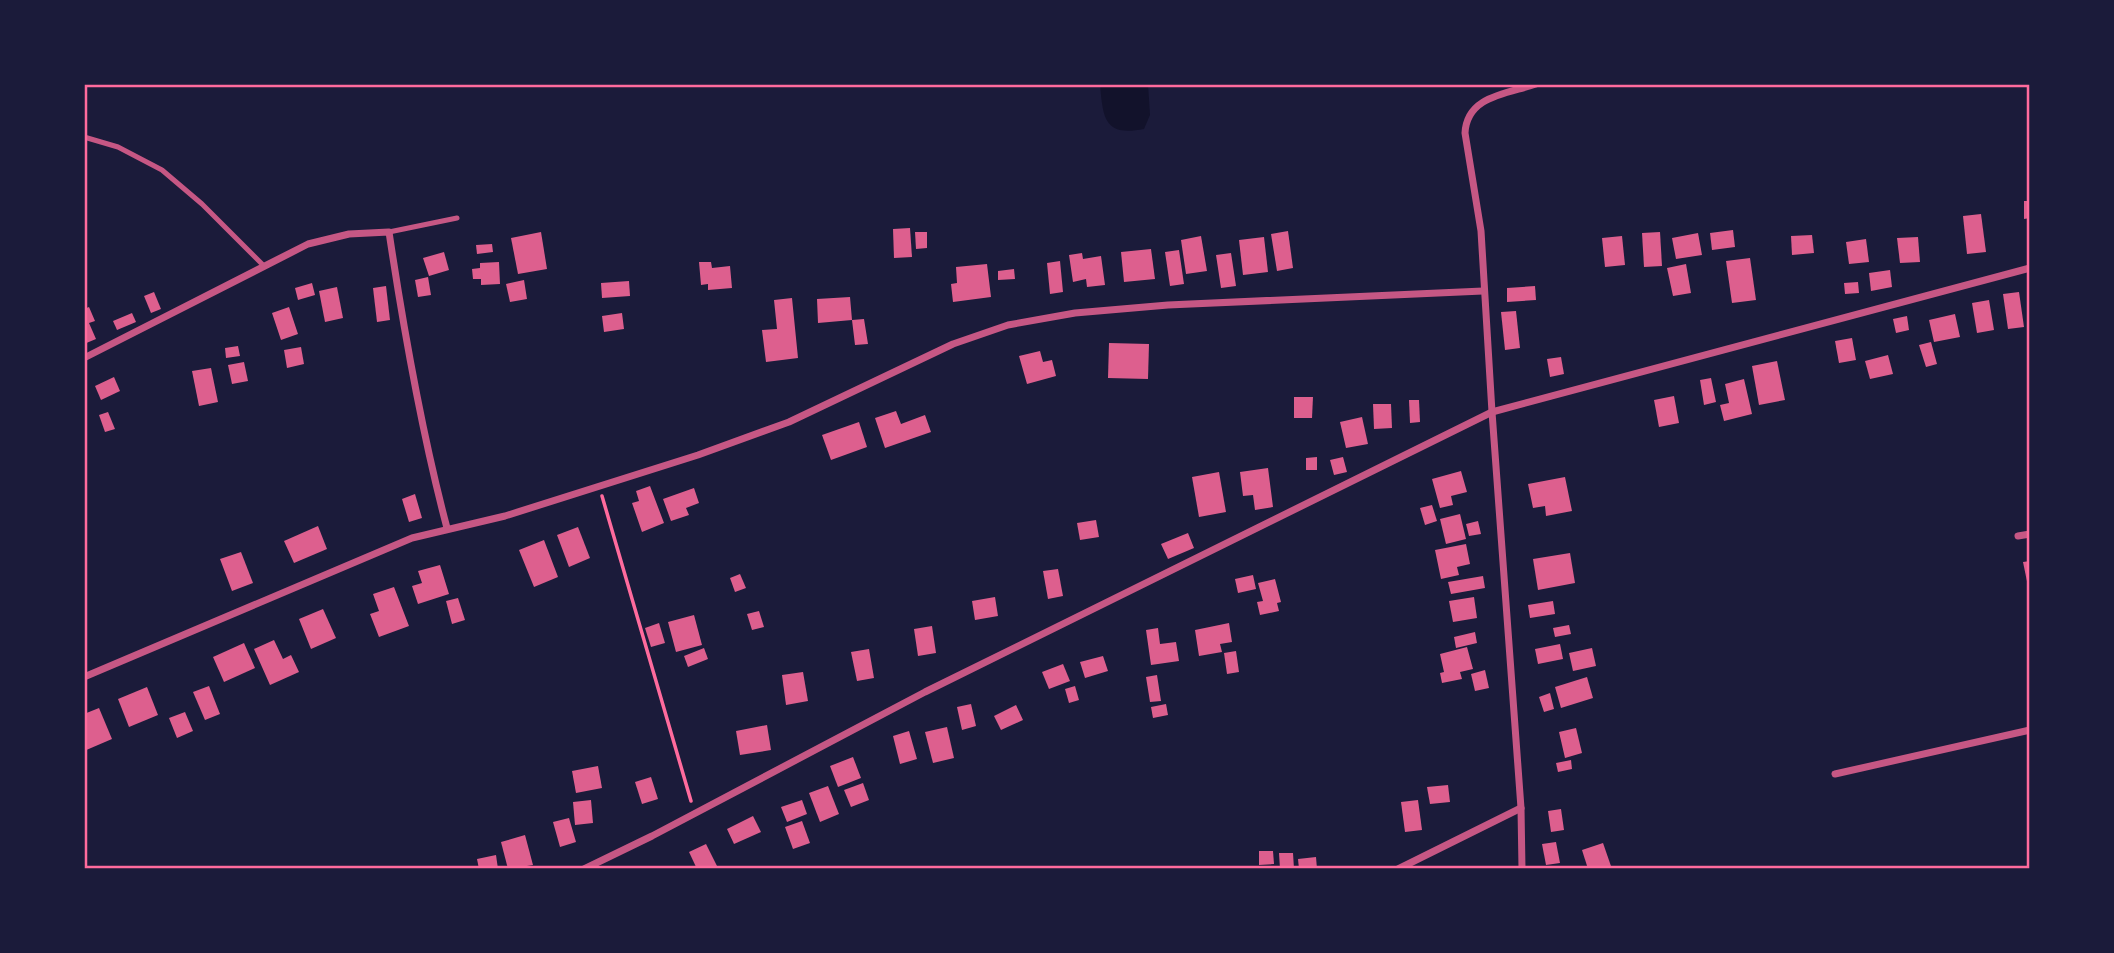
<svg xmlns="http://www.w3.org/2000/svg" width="2114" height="953" viewBox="0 0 2114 953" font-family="'PT Sans Narrow',sans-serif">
  <rect width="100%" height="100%" fill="#1b1b3a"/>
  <path fill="#12122b" d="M1100 84H1148L1150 115 1144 129C1104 137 1103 118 1100 84Z"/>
  <g fill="#dd5f8e">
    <polygon points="2024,201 2030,201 2030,218 2024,219"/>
    <polygon points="1981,214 1986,252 1967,254 1963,216"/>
    <polygon points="910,228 912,257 894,258 893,229"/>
    <polygon points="1733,230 1735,247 1712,250 1710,233"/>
    <polygon points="1288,231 1293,268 1277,271 1271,234"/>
    <polygon points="541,232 547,269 518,274 511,238"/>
    <polygon points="915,232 927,232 927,248 916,249"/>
    <polygon points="1660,232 1662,266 1644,267 1642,233"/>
    <polygon points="1698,233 1702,255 1676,259 1672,238"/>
    <polygon points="1812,235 1814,253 1792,255 1791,236"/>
    <polygon points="1201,236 1207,271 1186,274 1181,240"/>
    <polygon points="1622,236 1625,265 1605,267 1602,238"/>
    <polygon points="1264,237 1268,272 1243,275 1239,240"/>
    <polygon points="1918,237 1920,262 1900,263 1897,238"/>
    <polygon points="1866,239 1869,262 1849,264 1846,242"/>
    <polygon points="492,244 493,252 477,254 476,245"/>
    <polygon points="1151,249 1155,279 1124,282 1121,252"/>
    <polygon points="1179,250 1184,284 1170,286 1165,252"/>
    <polygon points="444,252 449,270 429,276 423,258"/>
    <polygon points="1082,253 1083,259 1101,256 1105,285 1087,287 1086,279 1073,282 1069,255"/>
    <polygon points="1231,253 1236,286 1221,288 1216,255"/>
    <polygon points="1750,258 1756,300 1732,303 1726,261"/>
    <polygon points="1060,261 1063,292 1050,294 1047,263"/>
    <polygon points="499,262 500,284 481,285 481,279 473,279 472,269 480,268 480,263"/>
    <polygon points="699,262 711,262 712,268 730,266 732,288 708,290 708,284 701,285"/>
    <polygon points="987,264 991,297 953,302 951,284 957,283 956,267"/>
    <polygon points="1686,264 1691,293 1673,296 1667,268"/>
    <polygon points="1014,269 1015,279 998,280 998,271"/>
    <polygon points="1890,270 1892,287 1871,291 1869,273"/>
    <polygon points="428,277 431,295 418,297 415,280"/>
    <polygon points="524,280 527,299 510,302 506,284"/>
    <polygon points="629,281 630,296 602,298 601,283"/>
    <polygon points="1858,282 1859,293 1845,294 1844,283"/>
    <polygon points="312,283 315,295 298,300 295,288"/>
    <polygon points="386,286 390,320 377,322 373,288"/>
    <polygon points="1535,286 1536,300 1507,302 1507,288"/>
    <polygon points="337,287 343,318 325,322 319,291"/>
    <polygon points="154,292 161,309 151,313 144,296"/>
    <polygon points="2019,292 2024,327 2008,329 2003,294"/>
    <polygon points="850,297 852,320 864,319 868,344 855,345 852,320 818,323 817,299"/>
    <polygon points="792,298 798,358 766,362 762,330 777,329 774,300"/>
    <polygon points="1989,300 1994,330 1977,333 1972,303"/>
    <polygon points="89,307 95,321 89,323 96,339 84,344 84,309"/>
    <polygon points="289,307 298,334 281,340 272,313"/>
    <polygon points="1516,311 1520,348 1505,350 1501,312"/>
    <polygon points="132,313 136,322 117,330 113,321"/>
    <polygon points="622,313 624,329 604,332 602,316"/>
    <polygon points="1955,314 1960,337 1934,342 1929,320"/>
    <polygon points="1907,316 1909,330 1896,333 1893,319"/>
    <polygon points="1852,338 1856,360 1839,363 1835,341"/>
    <polygon points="1931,342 1937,364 1926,367 1919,345"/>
    <polygon points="1109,343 1149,344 1148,379 1108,378"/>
    <polygon points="238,346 240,356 226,358 225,348"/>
    <polygon points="301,347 304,364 287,368 284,350"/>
    <polygon points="1040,351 1043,362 1052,360 1056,376 1027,384 1019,356"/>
    <polygon points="1888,355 1893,374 1870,379 1865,361"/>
    <polygon points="1561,357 1564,374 1550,377 1547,359"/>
    <polygon points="1777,361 1785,400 1759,405 1752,366"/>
    <polygon points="244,362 248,381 232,384 228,365"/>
    <polygon points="211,368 218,402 199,406 192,371"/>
    <polygon points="114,377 120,391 101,400 95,386"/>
    <polygon points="1711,378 1716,402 1704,405 1700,380"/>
    <polygon points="1744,379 1752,414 1724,421 1720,405 1729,403 1725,384"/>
    <polygon points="1674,396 1679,423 1659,427 1654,400"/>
    <polygon points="1294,397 1313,397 1312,418 1294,418"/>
    <polygon points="1409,400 1419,400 1420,422 1410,423"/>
    <polygon points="1373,404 1391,404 1392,428 1374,429"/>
    <polygon points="896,411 901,424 925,415 931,432 885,448 875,418"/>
    <polygon points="108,412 115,429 105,432 99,415"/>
    <polygon points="1362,417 1368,444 1346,448 1340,422"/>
    <polygon points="859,422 867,447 831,460 822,435"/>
    <polygon points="1317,457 1317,470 1306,470 1306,458"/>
    <polygon points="1343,457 1347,472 1334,475 1330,460"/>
    <polygon points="1268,468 1273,507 1255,510 1253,495 1243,496 1240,472"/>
    <polygon points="1461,471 1467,492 1451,496 1453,505 1440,508 1432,479"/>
    <polygon points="1219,472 1226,512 1199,517 1192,477"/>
    <polygon points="1565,477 1572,511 1546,516 1545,506 1533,508 1528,484"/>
    <polygon points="650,486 664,523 642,532 632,503 639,501 636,491"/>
    <polygon points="694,488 699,503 686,508 689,515 671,521 663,499"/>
    <polygon points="415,494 422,518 409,522 402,499"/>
    <polygon points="1432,505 1437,521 1425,525 1420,508"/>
    <polygon points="1460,514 1466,539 1446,544 1440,519"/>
    <polygon points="1096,520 1099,537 1080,540 1077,523"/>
    <polygon points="1478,521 1481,534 1469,536 1466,524"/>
    <polygon points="318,526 327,549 294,563 284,541"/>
    <polygon points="578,527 590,558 569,567 557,535"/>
    <polygon points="1188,533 1194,548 1168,559 1161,544"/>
    <polygon points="544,540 558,577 534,587 519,550"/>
    <polygon points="1466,544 1470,564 1457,567 1459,575 1441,579 1435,550"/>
    <polygon points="241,552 253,583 232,591 220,559"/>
    <polygon points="1570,553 1575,583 1538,590 1533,559"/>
    <polygon points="2030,561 2030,591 2029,591 2023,562"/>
    <polygon points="440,565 449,594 418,604 412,586 422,583 418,571"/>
    <polygon points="1058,569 1063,596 1048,599 1043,571"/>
    <polygon points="740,574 746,588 735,592 730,578"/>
    <polygon points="1253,575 1256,589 1238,593 1235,579"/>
    <polygon points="1483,576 1485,588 1451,594 1448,582"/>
    <polygon points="1275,579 1281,602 1277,603 1279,611 1260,615 1257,602 1263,601 1258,583"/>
    <polygon points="394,587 409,626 379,637 370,614 379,611 373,594"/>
    <polygon points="995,597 998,616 975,620 972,601"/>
    <polygon points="1474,597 1477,618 1453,622 1449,601"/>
    <polygon points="458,598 465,620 452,624 446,601"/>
    <polygon points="1553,601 1555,614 1530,618 1528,605"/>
    <polygon points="323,609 336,638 311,649 299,619"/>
    <polygon points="759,611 764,627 752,630 747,614"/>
    <polygon points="694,615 702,645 676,652 668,622"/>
    <polygon points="659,623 665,643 651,647 645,628"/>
    <polygon points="1229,623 1232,642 1220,644 1222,652 1199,656 1195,630"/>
    <polygon points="1569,625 1571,634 1555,637 1553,628"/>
    <polygon points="932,626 936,653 918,656 914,629"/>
    <polygon points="1158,628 1160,644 1176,642 1179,661 1151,665 1146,630"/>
    <polygon points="1475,632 1477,643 1456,648 1454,637"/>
    <polygon points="274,640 283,659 291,655 299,672 270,685 254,649"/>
    <polygon points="244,643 255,668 224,682 213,657"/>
    <polygon points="1560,644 1563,659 1538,664 1535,649"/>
    <polygon points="1467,647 1473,669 1460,672 1462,679 1442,683 1440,673 1444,672 1440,654"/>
    <polygon points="704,648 708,659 688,667 684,656"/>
    <polygon points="1592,648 1596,666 1573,671 1569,653"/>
    <polygon points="869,649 874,678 857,681 851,652"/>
    <polygon points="1236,651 1239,672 1227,674 1224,653"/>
    <polygon points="1103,656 1108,671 1085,678 1080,662"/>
    <polygon points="1063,664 1070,681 1049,689 1042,672"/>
    <polygon points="1485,670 1489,688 1475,691 1471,674"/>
    <polygon points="803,672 808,701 786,705 782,675"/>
    <polygon points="1157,675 1161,701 1150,702 1146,677"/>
    <polygon points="1587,677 1593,698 1561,708 1555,687"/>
    <polygon points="209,686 220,714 205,720 193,692"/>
    <polygon points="1075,686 1079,700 1069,703 1065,689"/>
    <polygon points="147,687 158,715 129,727 118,699"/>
    <polygon points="1550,693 1554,709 1544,712 1539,697"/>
    <polygon points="971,704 976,726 962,730 957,707"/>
    <polygon points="1166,704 1168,715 1153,718 1151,707"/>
    <polygon points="1016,705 1023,720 1001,730 994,716"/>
    <polygon points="99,708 112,739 84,751 84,714"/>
    <polygon points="185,712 193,731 177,738 169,718"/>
    <polygon points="767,725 771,750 740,755 736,731"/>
    <polygon points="947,727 954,758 933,763 925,732"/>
    <polygon points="1576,728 1582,753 1565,758 1559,732"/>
    <polygon points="909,731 917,759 900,764 893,736"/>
    <polygon points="853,757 861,778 838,787 830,766"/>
    <polygon points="1571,760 1572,769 1558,772 1556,763"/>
    <polygon points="598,766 602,788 576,793 572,771"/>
    <polygon points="651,777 658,799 642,804 635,782"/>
    <polygon points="863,783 869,800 851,807 844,790"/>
    <polygon points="1448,785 1450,802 1430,804 1427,787"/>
    <polygon points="828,786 839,814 820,822 809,793"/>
    <polygon points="591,800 593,823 575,825 573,802"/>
    <polygon points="802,800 807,814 787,822 781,807"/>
    <polygon points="1418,800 1422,830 1405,832 1401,802"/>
    <polygon points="1561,809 1564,830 1551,832 1548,811"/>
    <polygon points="753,816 761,832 734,844 727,829"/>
    <polygon points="569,818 576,842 560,847 553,822"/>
    <polygon points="802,821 810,843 793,849 785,827"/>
    <polygon points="525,835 533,865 508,869 501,842"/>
    <polygon points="1556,842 1560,863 1546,865 1542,844"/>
    <polygon points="1603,843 1612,869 1588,869 1582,850"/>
    <polygon points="706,844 717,866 709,869 697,869 689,852"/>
    <polygon points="1259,851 1273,851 1274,864 1259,865"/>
    <polygon points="1279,853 1293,853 1294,869 1280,869"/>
    <polygon points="496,855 498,869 479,869 477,859"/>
    <polygon points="1316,857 1317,869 1299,869 1298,859"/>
  </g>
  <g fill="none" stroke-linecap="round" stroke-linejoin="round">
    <polyline stroke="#ff6b9d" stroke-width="3.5" points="602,496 691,801"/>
    <g stroke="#c65784" stroke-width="5">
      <polyline points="84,137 118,147 162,170 202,204 264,266"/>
      <polyline points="389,232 457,218"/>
    </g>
    <g stroke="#c65784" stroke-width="7">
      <path d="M84 358 308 244 349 234 389 232C404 332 421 430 447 528"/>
      <polyline points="2018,536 2030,534"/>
      <polyline points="84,677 412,538 505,516 698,455 789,422 953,344 1008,325 1075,313 1168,305 1483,291"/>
      <polyline points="1835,774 2030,730"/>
      <polyline points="584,869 652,836 925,692 1492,412 2030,268"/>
      <polyline points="1398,869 1521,808"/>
      <path d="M1522 869 1521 808 1492 412 1481 231 1465 133C1467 96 1506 94 1536 84"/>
    </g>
  </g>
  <rect width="2114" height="953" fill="none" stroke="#1b1b3a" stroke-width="172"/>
  <rect x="86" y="86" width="1942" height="781" fill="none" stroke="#ff6b9d" stroke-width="2.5"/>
</svg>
